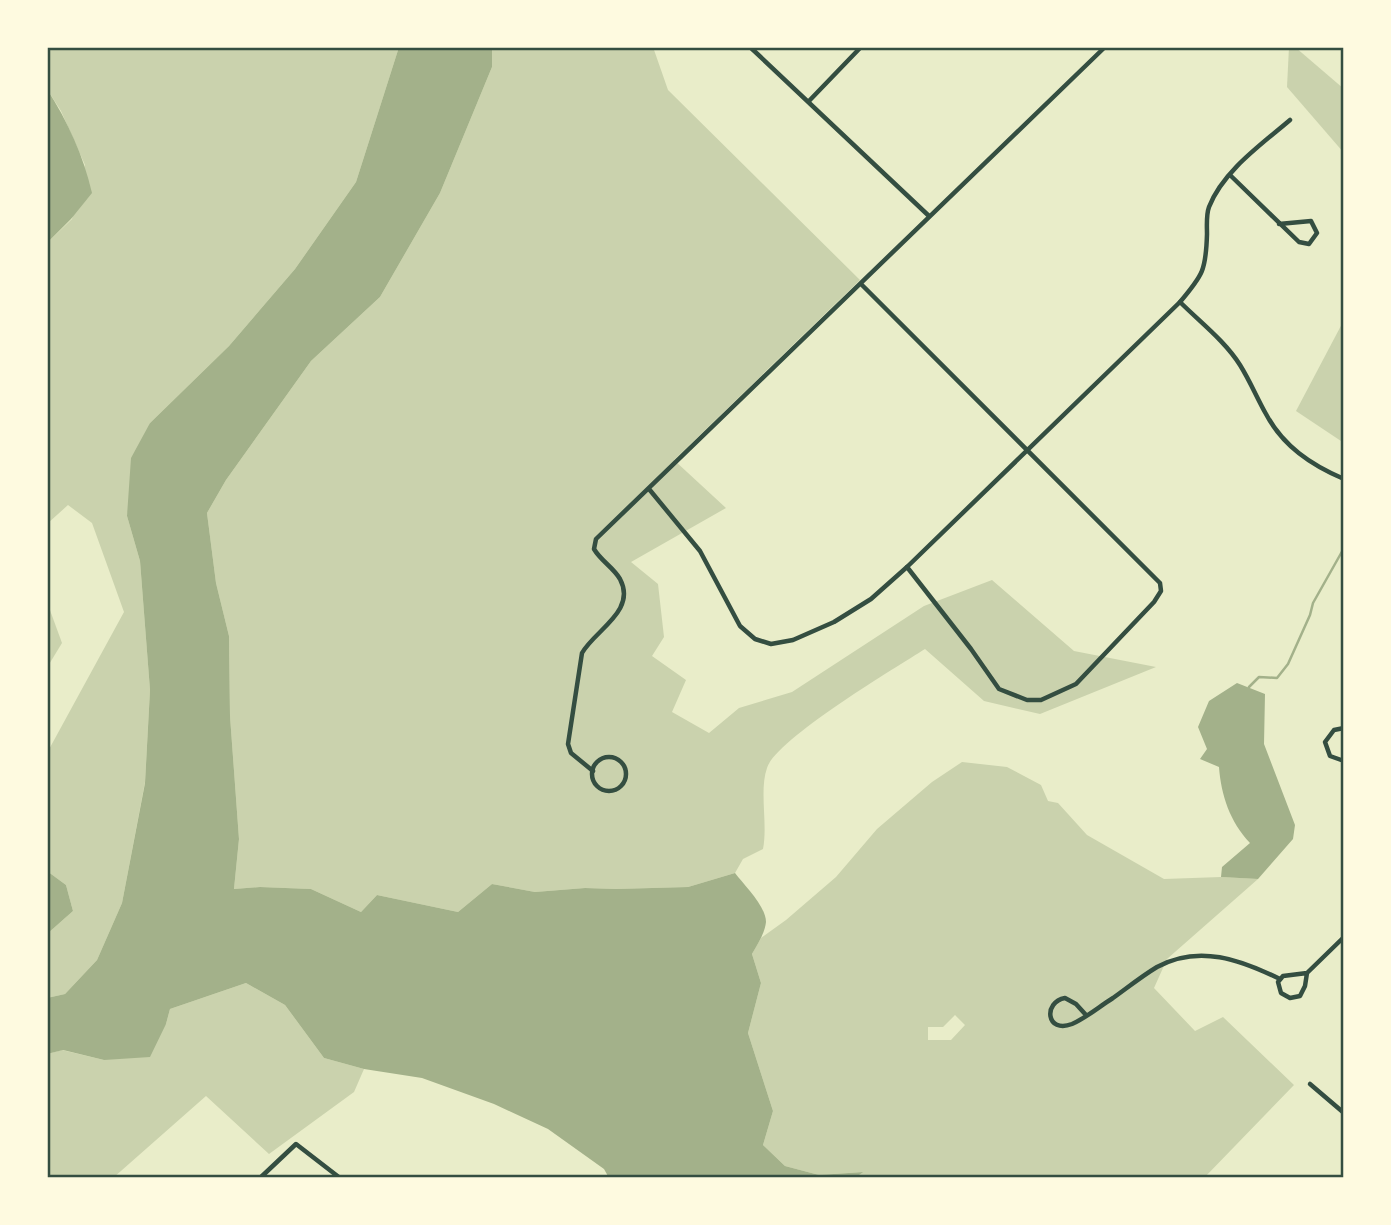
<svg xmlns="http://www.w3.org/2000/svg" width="1391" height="1225" viewBox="0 0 1391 1225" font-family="'IBM Plex Serif',serif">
  <rect width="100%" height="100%" fill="#e9edc9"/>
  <g fill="#cad2ad" fill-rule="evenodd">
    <polygon points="47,47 399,47 356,182 295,269 229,346 150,423 127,516 140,561 150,690 145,782 122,903 97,960 65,994 47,998 47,934 73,911 66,885 47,871 47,753 124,612 92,523 68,505 47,524 47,243 72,219 85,165 61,111 47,89"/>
    <path d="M492 47H653L668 90 860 280 674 460 726 508 631 562 658 584 664 637 652 656 686 680 672 712 709 733 739 708 792 692 924 606 992 580 1074 651 1156 667 1040 714 984 701 925 649C895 668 776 739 767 768 759 791 768 824 763 849L743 859 735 873 688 887 616 889 585 888 535 892 492 884 458 912 377 895 361 912 311 889 260 887 234 889 239 839 230 716 229 636 216 583 207 513 226 480 311 361 380 297 440 193 492 67Z"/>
    <polygon points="1289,47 1295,47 1344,89 1344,153 1287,87"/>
    <polygon points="1344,320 1344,443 1296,411"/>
    <polygon points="47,602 62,643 48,666 47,666"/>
    <path d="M962 762 1007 767 1041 785 1048 801 1058 803 1087 835 1164 879 1221 877 1258 879 1167 959 1154 988 1195 1031 1223 1017 1294 1085 1204 1178H855L862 1172 819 1175 785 1166 763 1145 773 1111 748 1033 761 983 752 954 761 938 786 920 836 877 877 829 932 782ZM955 1015 965 1025 951 1040H928V1027H943Z"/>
    <polygon points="246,983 285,1005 324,1058 364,1069 354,1092 269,1154 206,1096 113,1178 47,1178 47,1054 62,1050 104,1060 166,1024 170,1009"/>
  </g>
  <g fill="#a3b18a">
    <path d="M399 47H492V67L440 193 380 297 311 361 226 480 207 513 216 583 229 636 230 716 239 839 234 889 260 887 311 889 361 912 377 895 458 912 492 884 535 892 585 888 616 889 688 887 735 873C744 885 766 906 766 922 765 933 757 945 752 954L761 983 748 1033 773 1111 763 1145 785 1166 819 1175 863 1172 855 1178H609L604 1169 548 1129 494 1104 422 1078 364 1069 324 1058 285 1005 246 983 170 1009 166 1024 150 1057 104 1060 63 1050 47 1054V998L65 994 97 960 122 903 145 783 150 690 140 561 127 516 131 458 150 423 229 346 295 269 356 182Z"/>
    <path d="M47 89C68 122 83 155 92 193L71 219 47 243Z"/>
    <path d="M1237 683 1265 694 1264 744 1295 825 1293 839 1258 879 1221 877 1222 867 1250 843C1230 822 1221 795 1219 767L1200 759 1207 749 1198 727 1209 701Z"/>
    <polygon points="47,871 66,885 73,911 47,934"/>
  </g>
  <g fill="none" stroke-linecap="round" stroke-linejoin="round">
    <polyline stroke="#a3b18a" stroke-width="2.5" points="1249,687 1259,677 1277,678 1288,664 1310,615 1313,603 1344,548"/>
    <g stroke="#344e41" stroke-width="4.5">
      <polyline points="750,47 929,216"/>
      <polyline points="809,101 861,47"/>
      <polyline points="1230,175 1299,242 1309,244 1317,233 1311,221 1279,224"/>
      <polyline points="861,284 1160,583 1161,591 1154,602 1076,684 1041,700 1027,700 999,689 971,649 907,567"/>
      <path d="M1180 302C1200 322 1225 341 1240 365 1250 381 1257 398 1266 414 1283 446 1311 465 1344 479"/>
      <path d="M649 489 700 551 740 626 755 639 771 644 793 640 834 622 871 599 907 567 1180 302C1203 275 1206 270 1207 234 1207 226 1206 215 1209 207 1223 171 1262 144 1290 120"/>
      <polyline points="1344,728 1334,730 1325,742 1330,756 1344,761"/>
      <circle cx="609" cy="774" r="17"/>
      <path d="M593 771 571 753 568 744 582 653C595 630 637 611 620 579 613 567 601 561 594 549L596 539 1105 47"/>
      <polyline points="1307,973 1283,976 1278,982 1281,993 1290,998 1300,996 1305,986 1307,973 1344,937"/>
      <path d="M1086 1015 1076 1004 1065 998C1043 1002 1046 1034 1072 1024 1086 1018 1100 1006 1113 998 1127 988 1142 976 1157 967 1199 944 1241 960 1280 979"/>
      <polyline points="1310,1084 1344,1113"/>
      <polyline points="260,1178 296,1144 340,1178"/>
    </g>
  </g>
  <rect width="1391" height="1225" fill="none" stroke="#fefae0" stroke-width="98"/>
  <rect x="49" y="49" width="1293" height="1127" fill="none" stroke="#344e41" stroke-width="2.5"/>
</svg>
